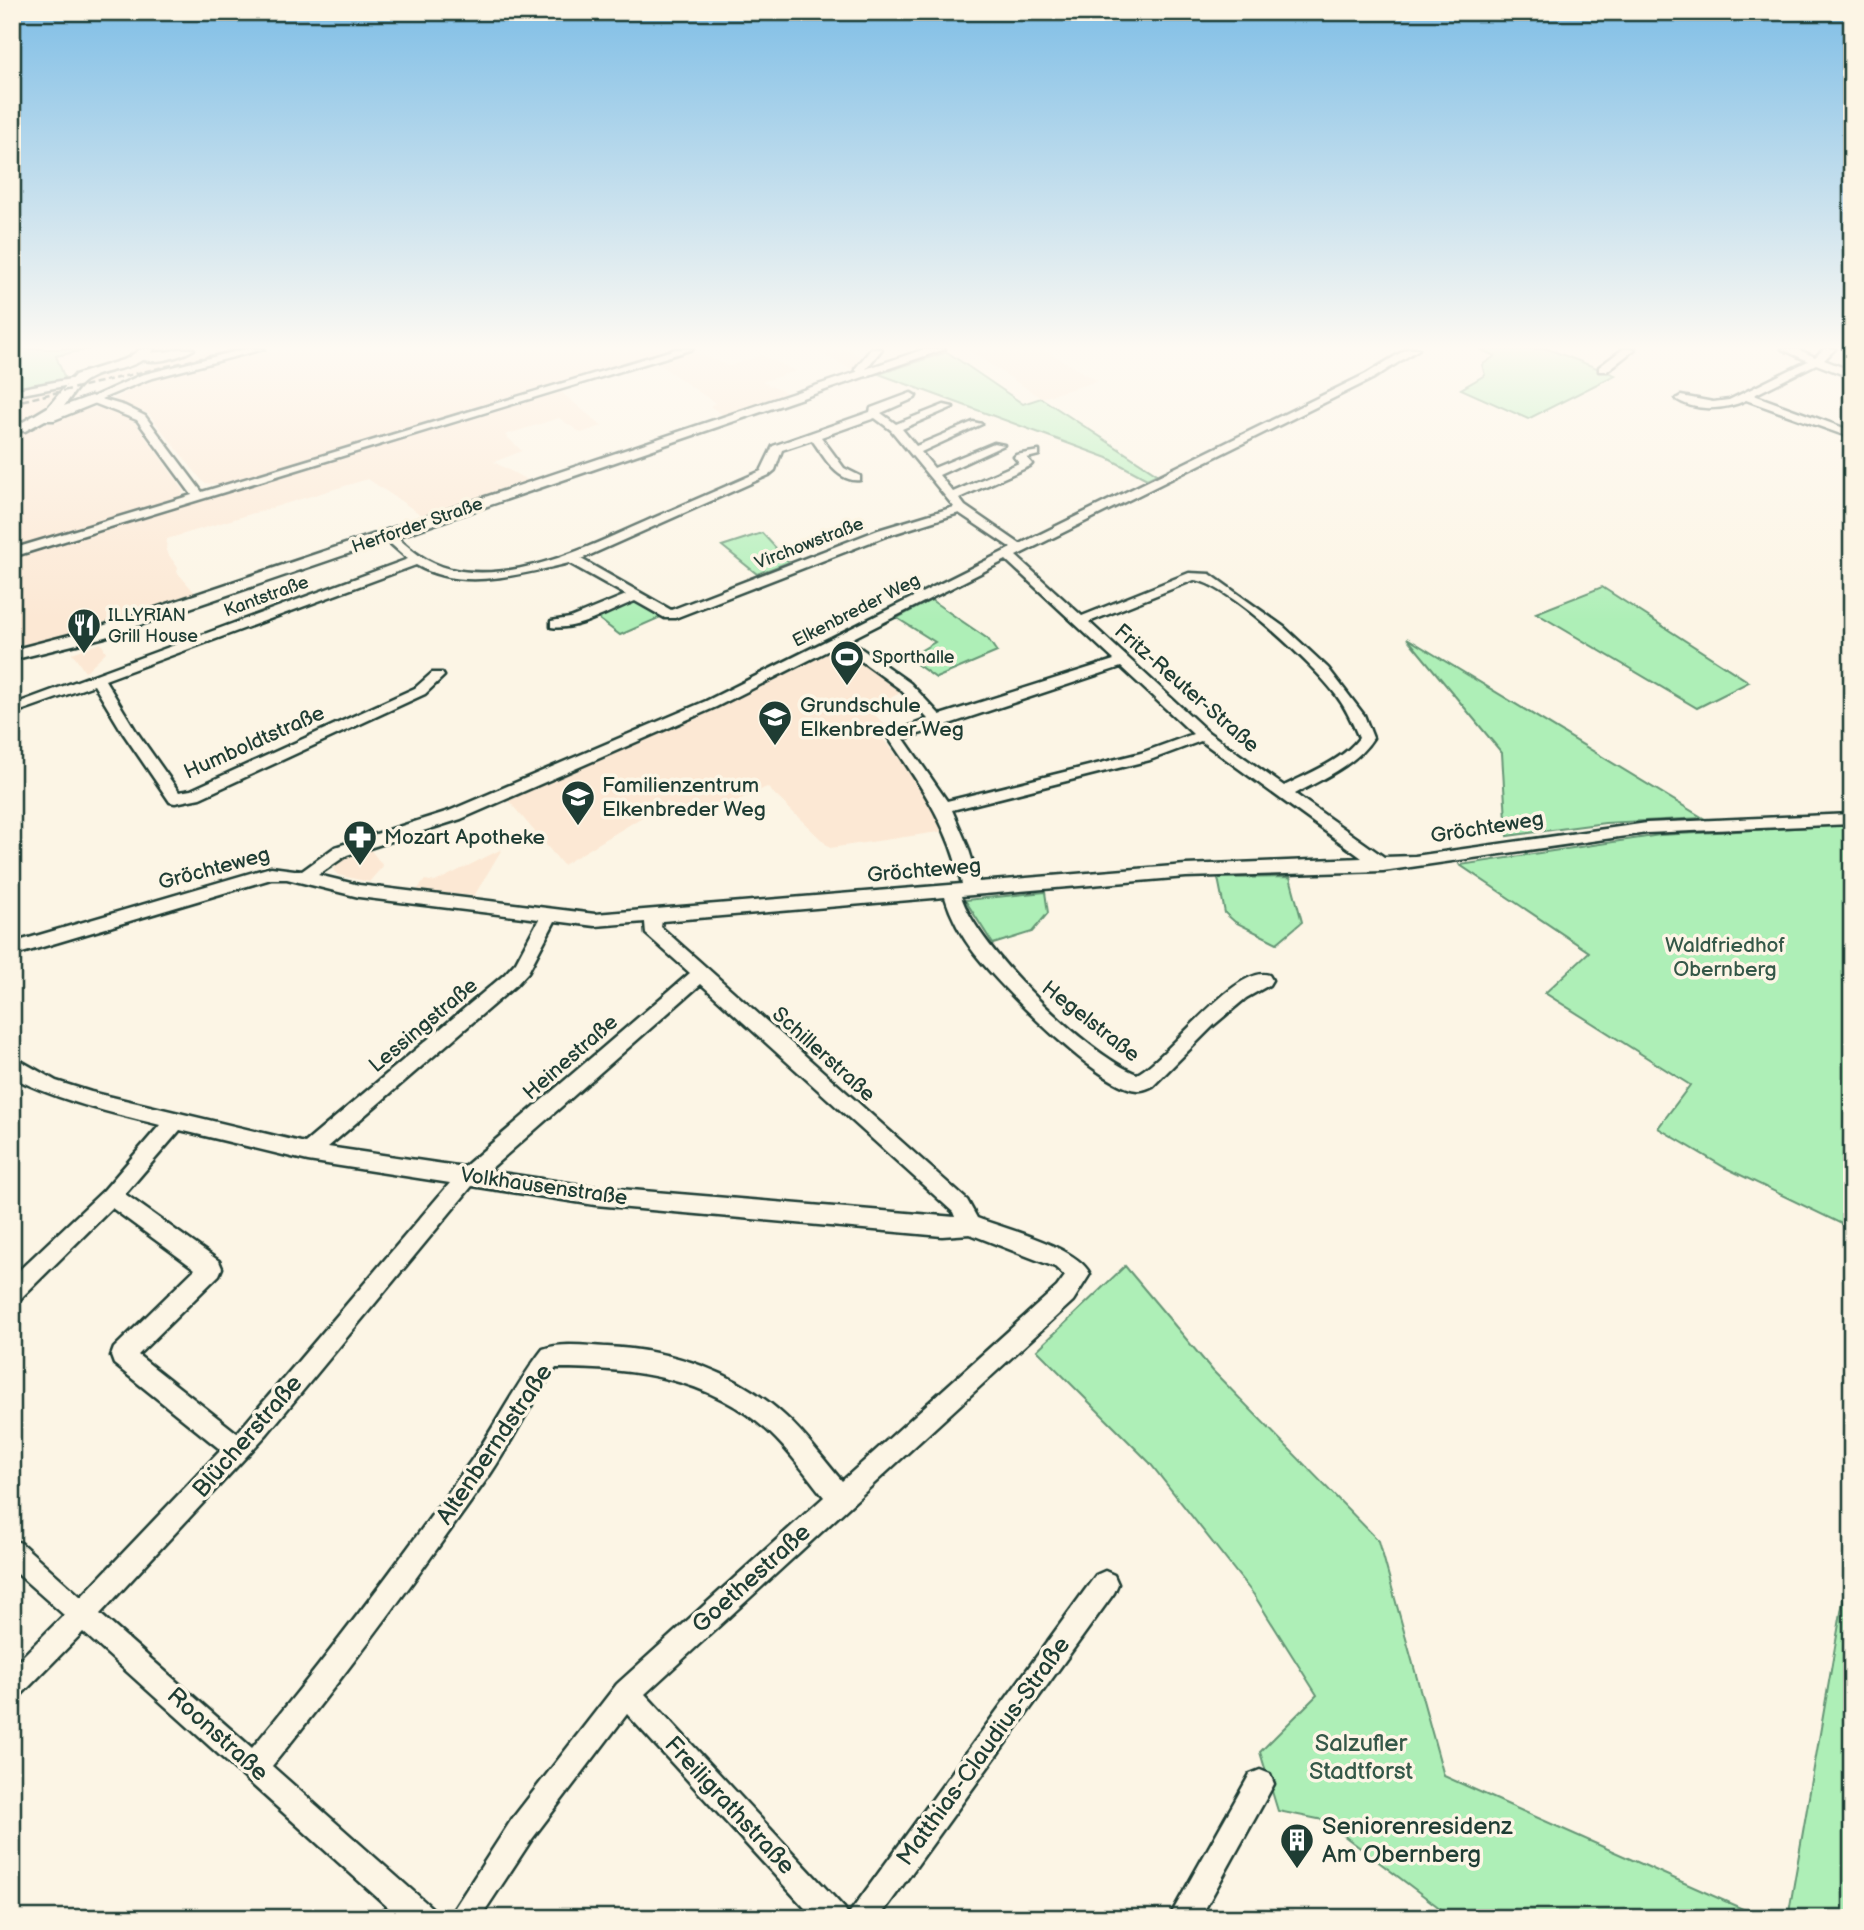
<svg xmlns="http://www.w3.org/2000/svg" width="1864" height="1930" viewBox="0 0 1864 1930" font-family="'Balsamiq Sans',sans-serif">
  <rect width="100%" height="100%" fill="#fcf5e5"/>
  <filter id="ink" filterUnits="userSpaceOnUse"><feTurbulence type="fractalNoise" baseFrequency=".0143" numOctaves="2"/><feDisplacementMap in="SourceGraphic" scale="14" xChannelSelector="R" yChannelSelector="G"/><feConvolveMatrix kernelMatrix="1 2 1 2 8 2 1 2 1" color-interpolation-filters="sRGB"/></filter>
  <g filter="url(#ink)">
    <g fill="#fce8d4">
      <polygon points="218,349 248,349 79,388 85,381"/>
      <polygon points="281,349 677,349 227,485 204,483 148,413 113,400 147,379"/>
      <polygon points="812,349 848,349 864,359 853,370"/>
      <polygon points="967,349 1043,349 1098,381 1041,398"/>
      <polygon points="694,352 729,366 761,355 796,371 762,382 790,394 723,415 710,406 715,403 657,363"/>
      <polygon points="66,385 48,409 12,427 12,397"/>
      <polygon points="561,392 602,426 581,433 559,418 505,435 522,451 494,462 531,482 426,518 368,479 167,539 166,551 178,568 177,572 196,594 67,636 12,646 12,558"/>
      <polygon points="100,407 122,413 136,424 183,489 182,496 170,502 12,550 12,435 86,409"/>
      <polygon points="101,643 106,652 85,672 72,653"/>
      <polygon points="835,650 845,651 902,692 869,709 888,728 878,733 918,781 945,831 830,848 767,787 696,820 667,802 563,865 508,800 710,712"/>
      <polygon points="370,849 383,866 369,882 338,875 333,870 335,863 343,857"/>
      <polygon points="502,849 474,896 417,890 425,880 435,882"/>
    </g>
    <g fill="#aeefb7" stroke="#669676" stroke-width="2">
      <polygon points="12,349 89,349 56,356 65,379 62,381 12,392"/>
      <polygon points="1479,349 1548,349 1615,375 1528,419 1461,389 1485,375 1482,365 1495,356"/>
      <polygon points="947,352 1023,404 1041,398 1157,474 1147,479 1108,458 879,374"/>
      <polygon points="762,533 789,562 757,574 722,546"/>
      <polygon points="1602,587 1749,682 1697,708 1536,613"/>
      <polygon points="931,600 988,639 997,652 936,678 908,658 935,642 897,618"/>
      <polygon points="635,602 661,617 620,635 595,616"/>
      <polygon points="1407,638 1703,818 1605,823 1507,836 1502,753"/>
      <polygon points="1852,825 1852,1229 1724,1167 1658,1128 1690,1085 1545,993 1589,952 1460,865 1660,835"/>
      <polygon points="1290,877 1302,922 1277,943 1235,922 1225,913 1218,878"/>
      <polygon points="1045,892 1048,913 1032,932 993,944 965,900"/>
      <polygon points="1125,1266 1213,1371 1379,1541 1444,1776 1763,1918 1453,1918 1323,1820 1278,1811 1260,1752 1317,1695 1254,1595 1149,1462 1037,1350"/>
      <polygon points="1852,1549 1852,1918 1788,1918"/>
    </g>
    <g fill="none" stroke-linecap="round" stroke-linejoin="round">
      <g stroke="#1f3d34" stroke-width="5">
        <g id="minor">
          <path d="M179 349H194C179 358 151 366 136 357 147 350 165 354 179 349Z"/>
          <polygon points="245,349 264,349 149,379 101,399 125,406 145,416 202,492 676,349 693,349 12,557 12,549 192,495 137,420 86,400 141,375"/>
          <polygon points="871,349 882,349 866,369 870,374 869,376 861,376 855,369"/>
          <path d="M1407 349H1419L1374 378 1016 556 1082 616 1189 573 1210 574 1284 627 1328 668 1364 715 1373 738C1356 765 1322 779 1295 794L1384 857 1415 856 1647 823 1852 814V824L1647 833 1383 871 1186 877 961 896C977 948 1087 1055 1137 1074 1166 1060 1236 964 1269 975L1272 980 1269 985 1246 998 1214 1025 1153 1086C1148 1088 1143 1091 1137 1090 1098 1087 1000 986 975 954 962 937 951 917 945 897L662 921 661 927 967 1200 977 1218C1006 1229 1077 1247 1090 1274L1073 1301 645 1694 844 1908 848 1915 1096 1575 1105 1571 1114 1575 1118 1584 1114 1593 879 1918H814L627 1714 532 1839 480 1918H448L512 1819 617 1684 824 1497C806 1475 789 1450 768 1431 708 1377 634 1368 556 1368 531 1401 513 1441 489 1476 419 1575 348 1672 272 1766L432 1908 437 1918H400L83 1632 21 1695 12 1699V1667L64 1615 12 1569V1540L21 1543 81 1597 221 1450 114 1364 111 1356 114 1348 195 1269 112 1208 20 1299 12 1302V1277L104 1190 160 1125C109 1112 59 1101 12 1077V1056L56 1081 91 1092 305 1143 504 975 516 962 539 919 359 897 287 879H271L12 956V943L271 867 302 871 335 847 449 811 706 701 1011 548 959 513 886 536 675 618H665L635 601C611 610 578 631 551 627V621L570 618 626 595 569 563C522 574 462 592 416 565L105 680 136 731 179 792 191 790 415 688 432 673H442L444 676 425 694 200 798 175 803 170 802 123 733 94 685 12 714V705L408 559 384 538V532H392C409 549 426 563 450 569 516 584 590 546 649 520 686 504 724 487 761 471L773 446 870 412 871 408 911 393 916 396 915 398 881 413 896 424 944 405 953 407 902 429 916 446 973 422 982 424 921 452 934 468 994 443 1004 445 939 475 953 492 1019 463 1014 457 1016 455 1039 451V455L1027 458 1032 464 1030 466 959 498 965 506 1020 544 1366 374ZM875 418 891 430 954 507 878 530 671 610 581 559 769 475 775 470 782 450 812 440C824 456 837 483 860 480V476L844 468 821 437ZM1006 560 1114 660 940 715 910 683 849 640ZM1194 580C1226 582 1316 667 1336 695 1346 708 1352 722 1359 738 1342 761 1309 773 1284 786L1208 732 1089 622ZM839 645 900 689 928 719 890 734 888 737C922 788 947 822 962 884L595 914 359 885 318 875 347 855 461 819 716 707ZM1121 667 1193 734 1141 753 947 801 904 739ZM1201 741 1362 858 1186 865 979 882 968 847 952 810 1150 760ZM555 921 595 926 645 922 646 934 690 973 464 1167 328 1147 516 985 528 972ZM701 984 953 1212 955 1217 595 1187 488 1171ZM180 1130 308 1161 450 1183 237 1433 138 1355 219 1275 222 1268 219 1261 125 1194ZM472 1186 595 1205 942 1236 970 1234 1055 1267 1065 1276 1057 1287 842 1481C823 1459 806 1435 785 1416 737 1372 672 1350 607 1347 587 1346 562 1342 543 1349 516 1384 496 1425 471 1461 401 1559 329 1655 252 1748L100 1614 267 1434Z"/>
          <polygon points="1623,349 1635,349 1607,371 1599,371 1599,367"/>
          <path d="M1782 349H1797L1815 357 1824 349H1835L1824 360 1852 371V378L1816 364 1754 395 1852 431V438L1746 400C1726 410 1695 412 1676 399L1681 396 1713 402 1729 400 1808 361Z"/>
          <polygon points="76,378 80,379 80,383 12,396 12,390"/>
          <polygon points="1260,1770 1270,1774 1274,1784 1200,1918 1169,1918 1250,1774"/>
        </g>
      </g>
      <g stroke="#1f3d34" stroke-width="5">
        <g id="major">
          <path d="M141 349H154C136 373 108 366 85 381 77 386 70 399 64 406L91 396 98 400 96 403 54 420H45L25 431H15L13 428 48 407 75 375 126 359Z"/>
          <polygon points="925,349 945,349 105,637 12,660 12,650 93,629"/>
        </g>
      </g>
      <use href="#minor" fill="#fcf5e5" fill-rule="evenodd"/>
      <use href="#major" fill="#fcf5e5" fill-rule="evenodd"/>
      <polyline stroke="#1f3d34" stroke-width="2.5" stroke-dasharray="7 3.5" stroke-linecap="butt" points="12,403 239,349"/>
    </g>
  </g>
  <linearGradient id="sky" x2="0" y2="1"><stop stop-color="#7fbee6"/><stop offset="0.56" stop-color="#fefaf3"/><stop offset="1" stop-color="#fefaf3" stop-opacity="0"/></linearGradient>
  <rect width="1864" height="620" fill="url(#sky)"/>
  <defs>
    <g id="restaurant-pin" transform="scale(1.75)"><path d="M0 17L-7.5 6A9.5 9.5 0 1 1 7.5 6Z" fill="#1f3d34" stroke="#fcf5e5"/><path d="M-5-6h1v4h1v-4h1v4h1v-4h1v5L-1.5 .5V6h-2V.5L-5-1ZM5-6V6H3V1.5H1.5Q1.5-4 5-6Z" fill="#fff"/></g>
    <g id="stadium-pin" transform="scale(1.75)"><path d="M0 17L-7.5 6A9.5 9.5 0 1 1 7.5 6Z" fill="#1f3d34" stroke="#fcf5e5"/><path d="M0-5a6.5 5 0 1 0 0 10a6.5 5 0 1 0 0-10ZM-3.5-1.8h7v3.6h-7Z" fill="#fff"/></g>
    <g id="school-pin" transform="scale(1.75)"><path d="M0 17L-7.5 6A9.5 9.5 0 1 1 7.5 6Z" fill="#1f3d34" stroke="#fcf5e5"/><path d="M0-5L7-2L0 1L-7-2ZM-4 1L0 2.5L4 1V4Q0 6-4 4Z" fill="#fff"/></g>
    <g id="pharmacy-pin" transform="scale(1.75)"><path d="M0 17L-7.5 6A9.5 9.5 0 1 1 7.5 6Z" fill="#1f3d34" stroke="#fcf5e5"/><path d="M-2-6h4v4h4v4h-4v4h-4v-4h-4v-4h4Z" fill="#fff"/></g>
    <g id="building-pin" transform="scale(1.75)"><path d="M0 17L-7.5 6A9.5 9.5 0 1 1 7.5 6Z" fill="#1f3d34" stroke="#fcf5e5"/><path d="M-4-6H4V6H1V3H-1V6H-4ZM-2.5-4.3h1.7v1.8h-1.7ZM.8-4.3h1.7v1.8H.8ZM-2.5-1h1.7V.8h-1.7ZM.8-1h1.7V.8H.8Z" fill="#fff"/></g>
  </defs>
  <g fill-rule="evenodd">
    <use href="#restaurant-pin" x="84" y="625"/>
    <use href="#stadium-pin" x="847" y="657"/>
    <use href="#school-pin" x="775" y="717"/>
    <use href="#school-pin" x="578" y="797"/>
    <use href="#pharmacy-pin" x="360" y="837"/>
    <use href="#building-pin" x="1297" y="1840"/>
  </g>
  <g text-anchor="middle" stroke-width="7" stroke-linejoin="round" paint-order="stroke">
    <g font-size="18" fill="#1f3d34" stroke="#fcf5e5">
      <text transform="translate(417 525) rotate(-19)" y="6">Herforder Straße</text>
      <text transform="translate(809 543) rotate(-21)" y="6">Virchowstraße</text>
      <text transform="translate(266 596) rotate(-20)" y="6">Kantstraße</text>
      <text transform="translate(856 610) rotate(-27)" y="6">Elkenbreder Weg</text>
    </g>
    <g font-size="18" fill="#1f3d34" stroke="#fcf5e5" text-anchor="start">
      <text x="108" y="621">ILLYRIAN<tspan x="108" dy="21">Grill House</tspan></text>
      <text x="872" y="663">Sporthalle</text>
    </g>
    <g font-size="21" fill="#1f3d34" stroke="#fcf5e5">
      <text transform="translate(1187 688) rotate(41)" y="7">Fritz-Reuter-Straße</text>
      <text transform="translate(254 742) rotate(-24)" y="7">Humboldtstraße</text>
      <text transform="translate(1487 827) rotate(-9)" y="7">Gröchteweg</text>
      <text transform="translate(214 868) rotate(-15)" y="7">Gröchteweg</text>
      <text transform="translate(924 870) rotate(-5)" y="7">Gröchteweg</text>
      <text transform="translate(1091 1021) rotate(38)" y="7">Hegelstraße</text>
      <text transform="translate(423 1025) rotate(-40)" y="7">Lessingstraße</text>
      <text transform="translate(824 1054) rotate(42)" y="7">Schillerstraße</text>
      <text transform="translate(570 1057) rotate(-41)" y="7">Heinestraße</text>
      <text transform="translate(544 1186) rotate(8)" y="7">Volkhausenstraße</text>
    </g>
    <g font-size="21" fill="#1f3d34" stroke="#fcf5e5" text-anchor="start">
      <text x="800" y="712">Grundschule<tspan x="800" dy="24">Elkenbreder Weg</tspan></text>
      <text x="602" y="792">Familienzentrum<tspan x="602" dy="24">Elkenbreder Weg</tspan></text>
      <text x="384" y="844">Mozart Apotheke</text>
    </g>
    <g font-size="21" fill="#345848" stroke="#fcf5e5">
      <text x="1725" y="952">Waldfriedhof<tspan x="1725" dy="24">Obernberg</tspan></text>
    </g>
    <g font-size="24" fill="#1f3d34" stroke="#fcf5e5">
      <text transform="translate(247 1436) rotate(-49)" y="8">Blücherstraße</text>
      <text transform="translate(494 1444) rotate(-56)" y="8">Altenberndstraße</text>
      <text transform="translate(751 1578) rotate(-42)" y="8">Goethestraße</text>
      <text transform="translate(218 1734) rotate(42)" y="8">Roonstraße</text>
      <text transform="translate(983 1751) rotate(-54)" y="8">Matthias-Claudius-Straße</text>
      <text transform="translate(730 1805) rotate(47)" y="8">Freiligrathstraße</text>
    </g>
    <g font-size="24" fill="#345848" stroke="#fcf5e5">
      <text x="1361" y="1751">Salzufler<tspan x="1361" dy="28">Stadtforst</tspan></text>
    </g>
    <g font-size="24" fill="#1f3d34" stroke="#fcf5e5" text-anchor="start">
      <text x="1322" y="1834">Seniorenresidenz<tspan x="1322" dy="28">Am Obernberg</tspan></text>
    </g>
  </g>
  <rect width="1864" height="1930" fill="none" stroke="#fcf5e5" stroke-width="42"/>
  <rect x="21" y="21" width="1822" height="1888" fill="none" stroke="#1f3d34" stroke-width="2.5" filter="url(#ink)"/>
</svg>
